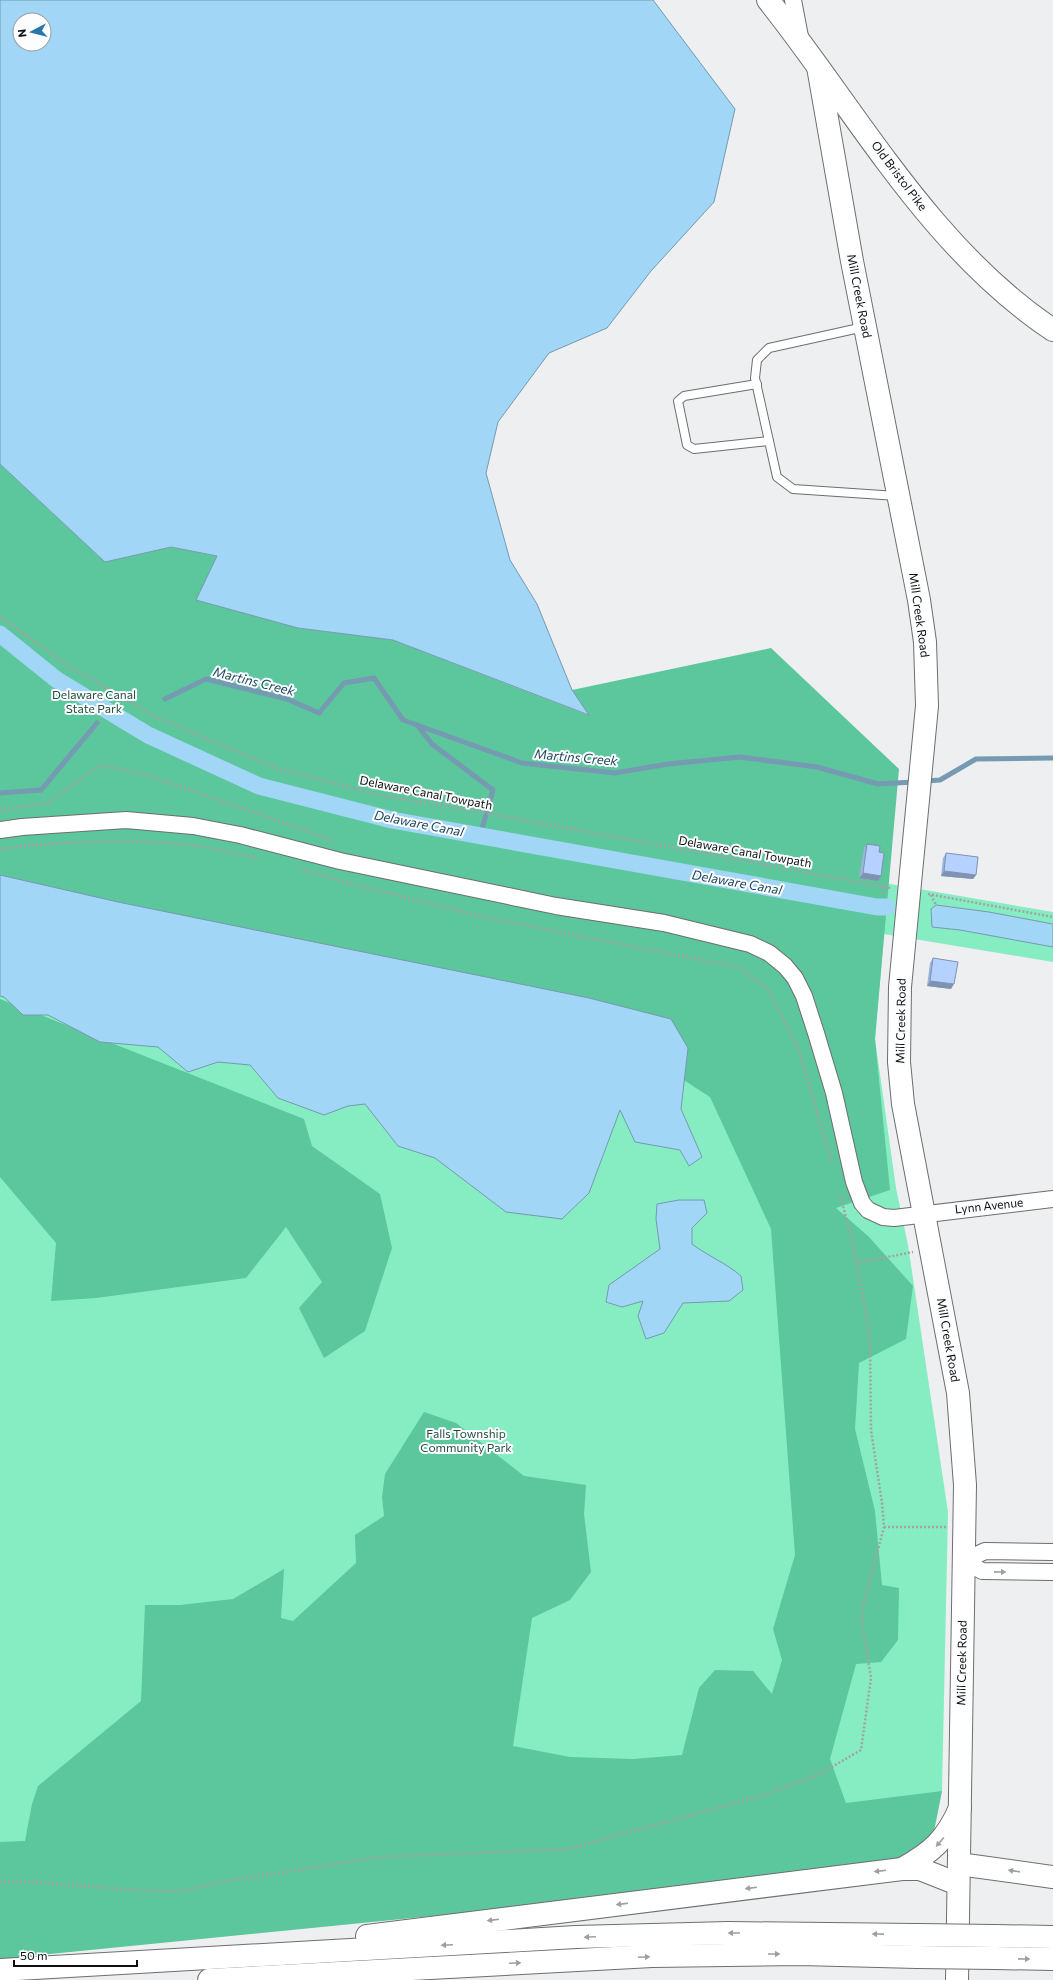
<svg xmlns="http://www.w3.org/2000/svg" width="1053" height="1980" viewBox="0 0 1053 1980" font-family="Commissioner,sans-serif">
  <rect width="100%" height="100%" fill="#eeeff1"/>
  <polygon fill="#85edc1" points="0,606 668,842 896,885 1053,912 1053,962 884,934 875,1039 896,1188 908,1245 948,1512 942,1791 934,1831 0,1959"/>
  <g fill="#5cc69c">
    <polygon points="0,464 105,562 171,547 217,556 197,600 298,628 393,640 588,715 572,690 771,648 899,769 875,1039 890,1190 836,1208 869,1237 913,1286 906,1339 859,1363 855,1429 875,1511 882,1585 899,1588 898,1640 881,1662 856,1664 830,1759 846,1803 942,1791 934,1831 912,1852 895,1859 523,1907 0,1959 0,1842 25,1841 32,1804 38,1786 141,1701 145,1605 180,1605 233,1599 284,1569 281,1618 293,1621 356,1563 355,1535 384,1516 382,1497 385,1474 424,1412 456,1423 524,1476 586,1485 584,1514 591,1572 570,1600 532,1618 513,1746 570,1757 633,1759 682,1755 699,1688 715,1670 753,1671 772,1694 782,1660 773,1629 795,1555 771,1229 710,1097 628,1044 0,907"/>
    <polygon points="0,999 304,1119 312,1146 380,1194 392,1248 365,1331 324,1358 299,1308 322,1282 286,1227 246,1278 96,1298 51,1301 56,1243 0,1177"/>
  </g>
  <g fill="#a1d6f6" stroke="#759ab1" fill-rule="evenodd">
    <path d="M0 0H653L735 109 714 202 651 271 607 328 549 353 498 422 486 473 510 560 537 604 572 690 589 715 393 640 298 628 196 600 217 556 171 547 105 562 0 464ZM20 20H44V44H20Z"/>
    <polygon points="0,875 118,902 589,998 671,1019 688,1048 681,1109 702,1157 689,1166 680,1150 635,1142 620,1110 589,1193 562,1219 506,1212 435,1158 398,1146 365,1104 348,1106 324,1115 278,1098 250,1065 218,1062 188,1072 158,1047 100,1042 48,1015 23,1015 4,997 0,996"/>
    <polygon points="936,905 989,912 1053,924 1053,947 960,930 932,927 931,909"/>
    <path d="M679 1200H704L707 1213 692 1228V1244C708 1256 726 1263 741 1276L743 1290 729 1301 683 1303 664 1333 646 1339 638 1316 643 1301 622 1307 606 1302 609 1285 660 1249 656 1219 657 1204Z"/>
  </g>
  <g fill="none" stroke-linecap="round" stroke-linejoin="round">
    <g stroke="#759ab1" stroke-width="5">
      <polyline points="165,699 206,679 287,699 319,713 344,683 374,678 403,720 522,763 615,773 668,764 740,757 817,767 878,784 914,782"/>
      <polyline points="418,726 432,744 493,790 480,836"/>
      <polyline points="926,781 940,780 976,759 1053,758"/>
      <polyline points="0,793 41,790 97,723"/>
    </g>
    <polyline stroke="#a1d6f6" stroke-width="17" points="0,634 57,680 148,735 259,786 392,820 877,907 887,907"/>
    <g stroke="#6d6e70" stroke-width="10">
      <g id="lane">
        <polyline points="864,327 769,348 757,360 755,378 777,477 793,489 897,496"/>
        <polyline points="757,384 684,396 678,401 687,445 694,449 769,441"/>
      </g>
    </g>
    <g stroke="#6d6e70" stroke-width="18">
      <g id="street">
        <polyline points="793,0 801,42"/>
        <polyline points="0,830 22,827 126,820 193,826 240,835 340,861 556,906 664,923 750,944 769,953 785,966 795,978 804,996 816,1033 834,1093 854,1182 862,1203 868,1210 883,1217 894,1218 1053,1199"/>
        <polyline points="964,1561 982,1571 1053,1572"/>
        <polyline points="964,1561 985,1551 1053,1552"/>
      </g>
    </g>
    <g stroke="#6d6e70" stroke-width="24">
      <g id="secondary">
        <path d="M768 0C858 113 930 248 1053 330"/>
        <polyline points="818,67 852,261 919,600 925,642 927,706 900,987 899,1062 903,1104 958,1393 965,1485 957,1980"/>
      </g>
    </g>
    <g stroke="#6d6e70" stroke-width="24">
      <g id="highway">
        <polyline points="959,1864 1053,1877"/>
        <path d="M902 1869C932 1852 946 1840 960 1808"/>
        <polyline points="367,1936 902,1869 920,1869 958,1884"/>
        <polyline points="995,1936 1053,1937"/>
        <polyline points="995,1958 1053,1959"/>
        <polyline points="0,1970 576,1937 728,1933 917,1935"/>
        <polyline points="209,1980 652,1956 801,1954 917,1957"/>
      </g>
    </g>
    <g stroke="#a2a3a5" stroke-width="2.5" stroke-dasharray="2 2" stroke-linecap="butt">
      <polyline points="0,617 70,667 156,717 276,768 379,795 480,812 891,888"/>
      <polyline points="0,810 48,803 100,765 144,774 330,839 329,843"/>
      <path d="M0 849C66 841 144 837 210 848 226 851 242 855 258 858"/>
      <polyline points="300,869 355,885 488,918 738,967 767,988 798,1047 832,1163"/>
      <polyline points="883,894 885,886"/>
      <polyline points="928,894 1053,917"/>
      <polyline points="931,895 936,905"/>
      <polyline points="857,1263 913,1252"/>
      <polyline points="884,1527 946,1527"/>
      <polyline points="0,1882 30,1882 146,1891 182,1891 216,1883 379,1857 568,1849 767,1794 818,1775 861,1750 871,1678 861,1614 884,1527 882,1503 871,1430 870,1342 867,1318 852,1240 840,1195"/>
    </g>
    <use href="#lane" stroke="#fff" stroke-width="8"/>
    <use href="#street" stroke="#fff" stroke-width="16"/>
    <use href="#secondary" stroke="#fff" stroke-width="22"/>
    <use href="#highway" stroke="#fff" stroke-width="22"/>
    <g stroke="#6d6e70" stroke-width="24" stroke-linecap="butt">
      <g id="highway-bridge">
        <polyline points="917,1935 995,1936"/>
        <polyline points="917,1957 995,1958"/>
      </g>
    </g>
    <use href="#highway-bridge" stroke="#fff" stroke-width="22"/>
  </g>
  <g fill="#9cb4db">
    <polygon points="867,844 879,852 881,876 878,881 859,878 864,848"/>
    <polygon points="946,853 976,875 973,879 941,876 943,858"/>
    <polygon points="933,958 951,989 927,986 930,963"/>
  </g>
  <g fill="#7f92b2">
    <polygon points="944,871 976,875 973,879 941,876"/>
    <polygon points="863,873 881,876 878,881 859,878"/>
    <polygon points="930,981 954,984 951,989 927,986"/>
  </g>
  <g fill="#b5d1ff" stroke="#7f92b2">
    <polygon points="867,844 880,846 879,852 884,853 881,876 863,873"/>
    <polygon points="946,853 978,857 976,875 944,871"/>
    <polygon points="933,958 958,962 954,984 930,981"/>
  </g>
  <defs><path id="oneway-solid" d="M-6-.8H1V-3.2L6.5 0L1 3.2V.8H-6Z"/></defs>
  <g fill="#9f9f9f">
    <use href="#oneway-solid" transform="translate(1000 1572) rotate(1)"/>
    <use href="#oneway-solid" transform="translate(940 1842) rotate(131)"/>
    <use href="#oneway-solid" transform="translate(880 1871) rotate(173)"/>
    <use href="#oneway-solid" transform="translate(1014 1871) rotate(-172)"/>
    <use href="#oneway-solid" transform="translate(751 1888) rotate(173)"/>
    <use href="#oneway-solid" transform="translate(622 1904) rotate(173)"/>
    <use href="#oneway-solid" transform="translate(493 1920) rotate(173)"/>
    <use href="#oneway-solid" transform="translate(734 1933) rotate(-180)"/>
    <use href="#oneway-solid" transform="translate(878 1934) rotate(-179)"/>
    <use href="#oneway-solid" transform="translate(590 1937) rotate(178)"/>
    <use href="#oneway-solid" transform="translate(447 1945) rotate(177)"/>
    <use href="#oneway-solid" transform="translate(774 1954)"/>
    <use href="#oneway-solid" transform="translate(644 1957) rotate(-2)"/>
    <use href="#oneway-solid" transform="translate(1024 1959) rotate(1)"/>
    <use href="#oneway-solid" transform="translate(515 1963) rotate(-3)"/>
  </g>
  <g text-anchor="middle" stroke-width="4" stroke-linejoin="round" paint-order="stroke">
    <g font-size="12" fill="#0e0e0f" stroke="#fbfdff">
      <text transform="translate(899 176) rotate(53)" y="4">Old Bristol Pike</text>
      <text transform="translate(859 296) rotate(79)" y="4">Mill Creek Road</text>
      <text transform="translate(919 615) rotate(82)" y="4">Mill Creek Road</text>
      <text transform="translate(426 793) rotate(11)" y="4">Delaware Canal Towpath</text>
      <text transform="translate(745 852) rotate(10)" y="4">Delaware Canal Towpath</text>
      <text transform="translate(901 1021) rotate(-89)" y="4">Mill Creek Road</text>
      <text transform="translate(989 1206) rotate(-6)" y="4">Lynn Avenue</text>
      <text transform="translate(948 1340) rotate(80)" y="4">Mill Creek Road</text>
      <text transform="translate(962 1663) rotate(-89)" y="4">Mill Creek Road</text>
    </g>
    <g font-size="12" fill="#224f3c" stroke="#fbfdff">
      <text x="94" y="699">Delaware Canal<tspan x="94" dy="14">State Park</tspan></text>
      <text x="466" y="1438">Falls Township<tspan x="466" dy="14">Community Park</tspan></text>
    </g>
    <g font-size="13" font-style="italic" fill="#20485f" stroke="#fbfdff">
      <text transform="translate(254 681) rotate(14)" y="5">Martins Creek</text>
      <text transform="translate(576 757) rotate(5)" y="5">Martins Creek</text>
      <text transform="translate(419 823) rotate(11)" y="5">Delaware Canal</text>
      <text transform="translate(737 882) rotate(10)" y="5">Delaware Canal</text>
    </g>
  </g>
  <g transform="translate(32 32) rotate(263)"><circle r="19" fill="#fbfdff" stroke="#9c9d9f"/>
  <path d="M0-3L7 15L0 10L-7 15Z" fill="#2875a7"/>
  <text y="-6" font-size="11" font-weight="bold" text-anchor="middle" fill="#0e0e0f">N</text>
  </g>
  <path d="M14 1960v6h123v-6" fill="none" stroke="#0e0e0f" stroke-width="2"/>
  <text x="20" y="1960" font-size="12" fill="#0e0e0f" stroke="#fbfdff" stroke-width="3" paint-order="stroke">50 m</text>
</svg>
